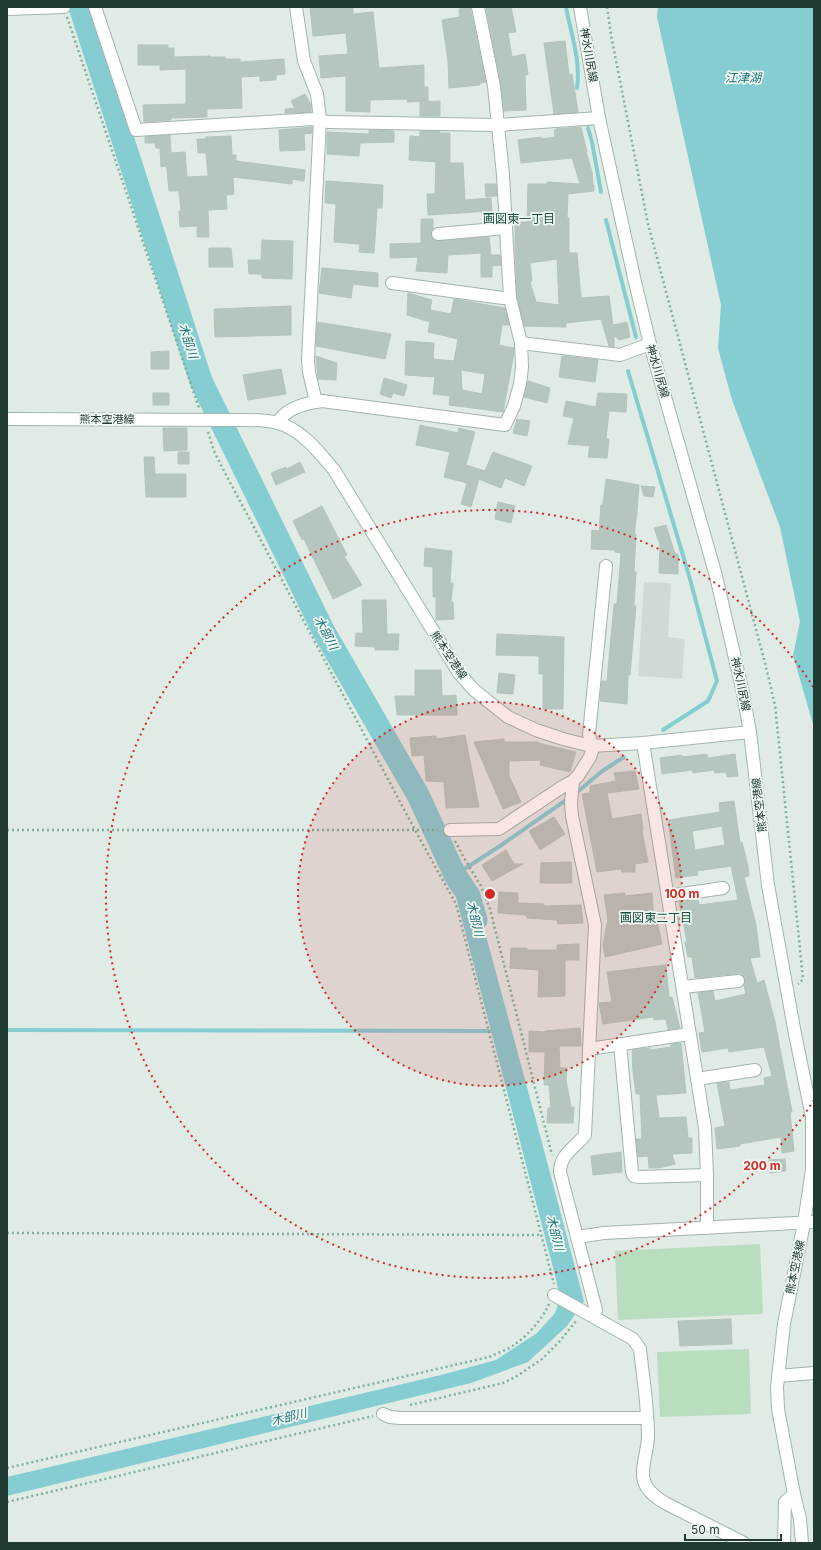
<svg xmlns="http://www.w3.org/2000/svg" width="821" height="1550" viewBox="0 0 821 1550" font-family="Inter,'Noto Sans JP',sans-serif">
  <rect width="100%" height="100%" fill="#e0ebe5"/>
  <polygon fill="#cedbd4" points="644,582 671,583 668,637 685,639 682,679 638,676"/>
  <g fill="#b8ddbf">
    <polygon points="760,1244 763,1314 618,1320 615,1251"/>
    <polygon points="749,1349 751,1414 660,1417 657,1352"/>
  </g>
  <g fill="#86cdd2">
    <polygon points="658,7 814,7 814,728 793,655 800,622 780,527 732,400 718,348 721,305 657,17"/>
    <polygon points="473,888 537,1124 584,1301 567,1326 528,1362 471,1383 7,1496 7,1477 445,1374 496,1360 537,1333 555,1313 560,1298 556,1279 456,897"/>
  </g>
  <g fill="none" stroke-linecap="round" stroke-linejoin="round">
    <g stroke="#86cdd2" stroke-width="4">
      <path d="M566 7C571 34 581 61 577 88"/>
      <polyline points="588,128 592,142 601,192"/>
      <polyline points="606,220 636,337"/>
      <polyline points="628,371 690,579 717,681 708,701 663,730"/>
      <polyline points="575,794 601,772 624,757"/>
      <polyline points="455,875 500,846 569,798"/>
      <polyline points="7,1030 497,1031"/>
    </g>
    <polyline stroke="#86cdd2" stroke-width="23" points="80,7 201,381 323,630 418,795 455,875 469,896 476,920"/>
  </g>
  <g fill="#b5c6be" stroke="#b2c5bc" fill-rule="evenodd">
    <polygon points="310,7 353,7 353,14 373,12 379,68 424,65 424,87 428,87 428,101 407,102 407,99 370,100 370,112 346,111 346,76 321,78 319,56 348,54 346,33 313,36"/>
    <polygon points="470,7 486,82 480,83 480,85 449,88 448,61 442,20 460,17 459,9"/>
    <polygon points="486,7 511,7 516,32 508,33 512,57 525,54 528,74 525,75 526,110 504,111 501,85"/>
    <polygon points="565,41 569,75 572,74 578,112 554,114 544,43"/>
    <polygon points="138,45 168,45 168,48 174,48 174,57 210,56 210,57 225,57 225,59 240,59 240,62 284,59 285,74 276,75 276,80 260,81 260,76 241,77 242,108 207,109 207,117 171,118 171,120 169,120 144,122 143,105 186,104 186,69 160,70 160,65 138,65"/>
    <polygon points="305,94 311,105 311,112 285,113 285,109 295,108 291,101"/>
    <polygon points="440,101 440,116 420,116 420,102"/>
    <polygon points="312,127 312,133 304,134 305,150 280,151 279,130"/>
    <path d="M581 127 587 152H586L592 172 593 185H594V191L568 194 567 218H569V253H577L581 298 609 296 613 325 627 322 630 337 619 340 614 335V347L609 346 601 319 566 323V327L524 326 517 297 515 245V222H527L528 184H547V182L580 184 572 158 521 163 518 140 541 137V139L555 137 554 130H556V129ZM557 259 559 305 536 302 530 282 532 281 530 263Z"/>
    <polygon points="369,130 394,131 394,142 360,143 359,156 327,154 327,132 369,134"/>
    <polygon points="420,131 440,131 439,133 450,133 450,163 463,163 465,200 491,198 492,211 428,215 427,194 435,194 436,162 409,160 410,136 420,137"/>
    <polygon points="170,135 171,153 185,152 187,177 208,176 206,153 198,153 197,139 206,139 206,137 231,136 232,155 236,155 236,161 305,170 304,181 292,179 292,184 233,177 234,194 226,195 227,209 208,210 209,237 197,237 197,226 180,227 179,211 181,211 179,191 169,191 167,169 166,166 161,167 160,148 156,148 155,143 145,143 145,137"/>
    <polygon points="326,181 383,185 382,208 377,208 374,253 359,252 360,244 334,242 336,204 325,203"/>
    <polygon points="485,184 496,184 497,196 486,197"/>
    <polygon points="421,219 433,219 433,228 431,235 435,241 489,237 491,255 500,255 501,265 492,266 492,277 481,277 481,253 448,255 447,273 416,271 418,257 390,258 390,244 421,243"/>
    <polygon points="262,240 293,241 292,279 262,278 262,274 249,274 248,260 261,260"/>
    <polygon points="209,248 231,248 233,267 209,267"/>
    <polygon points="322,268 378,273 378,287 353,284 351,298 319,293"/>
    <path d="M408 293 432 300 430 310 451 314 454 299 505 308 509 325H502L499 345 514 348V353L503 412 449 405 450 396 433 394 435 377 405 375 406 341 434 343 433 359 454 361 458 339 428 332 430 322 407 315ZM461 370 485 374 482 394 462 390Z"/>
    <polygon points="291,306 291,335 215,337 214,309"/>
    <polygon points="317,322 391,334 385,359 316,346"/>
    <polygon points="169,351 169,369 151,369 151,352"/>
    <polygon points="316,356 337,363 336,380 318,379"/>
    <polygon points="562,356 598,360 595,382 559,377"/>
    <polygon points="281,369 286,394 248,400 243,375"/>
    <polygon points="384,378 407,385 404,396 393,393 391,398 380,394"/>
    <polygon points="528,381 550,388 547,403 524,397"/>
    <rect x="153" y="393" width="16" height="12"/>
    <polygon points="598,393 627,394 626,412 609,411 606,439 609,439 607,458 588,457 590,446 568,444 574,418 563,416 566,401 596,407"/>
    <polygon points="517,419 530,421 527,436 513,433"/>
    <polygon points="420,425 458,433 459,428 475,432 466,465 485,471 493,452 532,466 524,486 505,478 501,488 479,479 471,507 461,504 467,483 444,477 450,452 416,445"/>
    <polygon points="163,428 187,428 187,450 164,451"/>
    <rect x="178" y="452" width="11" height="12"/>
    <polygon points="144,457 154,457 155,474 186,474 186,497 146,497"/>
    <polygon points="300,462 305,472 276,485 271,473 286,467 287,469"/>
    <polygon points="606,479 639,485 637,512 634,535 636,534 634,572 636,572 634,606 636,606 630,675 628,675 627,704 600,701 602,681 607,681 614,604 617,604 621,553 615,552 615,550 591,549 592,530 599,531 601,505 603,505"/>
    <polygon points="641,486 655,487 653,497 644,496"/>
    <polygon points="498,502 515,506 511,523 495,519"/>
    <polygon points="322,506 347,555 344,556 362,585 333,599 304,539 302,540 293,521"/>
    <polygon points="666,525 675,554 678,554 678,574 659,573 660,545 654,528"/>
    <polygon points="425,548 452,551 450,583 453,583 451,602 453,602 454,619 436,620 436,597 433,597 433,567 424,566"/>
    <polygon points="362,600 386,600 387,634 399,634 398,650 375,650 375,647 355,646 356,633 363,633"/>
    <polygon points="497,634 564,637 563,709 543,709 543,674 539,674 539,656 496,655"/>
    <polygon points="415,670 441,670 442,696 456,695 457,715 397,715 395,696 415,696"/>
    <polygon points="499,673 515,675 513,694 497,693"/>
    <polygon points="465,735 479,807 446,808 444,782 426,781 424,755 412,756 410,738 436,736 436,739"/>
    <polygon points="504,739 504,742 538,742 538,743 576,752 570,772 540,765 541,760 509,761 509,776 521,802 503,809 474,742"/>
    <polygon points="707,754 708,758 735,754 738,776 727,777 726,772 715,773 714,770 693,773 692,770 662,774 660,758 682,755 682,757"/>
    <polygon points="635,771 639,789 607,793 612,819 641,814 643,830 642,831 648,862 635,864 635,872 622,872 621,869 597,872 582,794 590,793 590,786 616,781 614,773"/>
    <path d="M734 801 740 843 742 842 748 866 749 876 744 877 756 925 760 957 750 958 757 983 764 980 775 1022 792 1112H790L794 1151 782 1153 781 1137 740 1144V1146L717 1149 715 1128 725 1126 717 1083 729 1082 730 1090 765 1085 764 1078 772 1076 764 1047 729 1052 728 1048 702 1052 699 1033 705 1032 698 993 713 991 715 1001 746 994 744 985 745 980 741 973 695 978 692 957H688L685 942H687L679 902 698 899 699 905 738 900 731 866 697 871 698 875 676 878 668 820 720 812 719 803ZM722 826 725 845 695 850 692 831Z"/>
    <polygon points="554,817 565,834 540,850 529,831"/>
    <polygon points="506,850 514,864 523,864 492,881 482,865"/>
    <polygon points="571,862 572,883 540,883 541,863"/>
    <polygon points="499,892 518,893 518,903 544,904 544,906 581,905 583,923 558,924 557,920 527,918 526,915 498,913"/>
    <polygon points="625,893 625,896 652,893 654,922 657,921 662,944 605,957 603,944 608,919 604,895"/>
    <polygon points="579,944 579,960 565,960 565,996 538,997 539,970 510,968 511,948 527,948 527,950 557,950 557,945"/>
    <polygon points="666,965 669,997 672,997 680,1028 668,1030 666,1019 654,1020 653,1017 603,1024 599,1003 612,1002 607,972"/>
    <polygon points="580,1028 581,1046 559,1046 560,1068 567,1068 566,1080 571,1107 574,1107 573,1123 547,1123 548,1108 551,1108 549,1085 544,1085 545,1052 529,1052 529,1031 545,1032 545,1031"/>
    <polygon points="681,1043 686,1093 656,1095 659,1118 686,1117 688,1138 692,1138 692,1153 672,1154 675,1164 659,1168 649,1168 648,1156 638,1157 636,1139 642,1139 640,1094 636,1094 633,1071 632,1050 650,1048 650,1050 671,1047 671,1044"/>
    <polygon points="621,1152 622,1172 593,1175 591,1156"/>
    <polygon points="785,1159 786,1171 770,1173 769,1160"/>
    <polygon points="731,1319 732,1344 680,1346 678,1321"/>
  </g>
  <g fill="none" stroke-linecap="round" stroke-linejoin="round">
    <g stroke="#a3b3ac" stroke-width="14">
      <g id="minor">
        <polyline points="95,7 136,130 314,119 328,122 498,125 599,118"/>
        <polyline points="296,7 304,61 317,94 320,120 308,359 309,372 316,402"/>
        <polyline points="7,9 64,7"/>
        <polyline points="438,234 506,228"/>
        <polyline points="392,283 503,298 510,298"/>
        <polyline points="521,343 620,355 650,344"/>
        <path d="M278 423C285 408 307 403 322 401L505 425 514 406 520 384 522 367 521 343 510 298 503 175 494 86 478 7"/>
        <polyline points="643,743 705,1128 707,1175 707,1228"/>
        <path d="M573 781 571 803 572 816 595 925 585 1135C575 1148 560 1154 560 1172L596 1310 595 1317"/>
        <polyline points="450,830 499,829 562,787 573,781 578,776 590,757 592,751 589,734 606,566"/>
        <polyline points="668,896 723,888"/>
        <polyline points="683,987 738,981"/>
        <polyline points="620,1044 632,1172 634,1176 639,1177 707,1175"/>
        <polyline points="589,1049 689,1034"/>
        <polyline points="697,1079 755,1070"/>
        <polyline points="577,1237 604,1233"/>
        <path d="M554 1295 633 1339 640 1349C643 1378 648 1407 648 1436 648 1449 642 1463 643 1476 644 1489 655 1497 665 1503L744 1543"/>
        <polyline points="778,1376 814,1373"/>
        <polyline points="383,1414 390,1417 400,1418 647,1418"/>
        <polyline points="784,1543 785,1502 794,1494"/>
      </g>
    </g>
    <g stroke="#a3b3ac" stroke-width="14">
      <polyline id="tertiary" points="604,1233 814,1222"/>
    </g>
    <g stroke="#9eb7ac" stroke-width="14">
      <g id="secondary">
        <polyline points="580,7 599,118 635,282 650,344 716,576 743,693 750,732 768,885 795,1034 812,1117 812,1170 804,1223 784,1324 777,1387 778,1409 794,1494 800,1519 802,1543"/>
        <path d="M7 419 234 420C248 420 264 419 278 423 302 430 318 451 334 470L459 673 474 690 508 717 536 730 563 739 591 746 643 743 750 732"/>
      </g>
    </g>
    <g stroke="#7fb09d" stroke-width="2.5" stroke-dasharray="2 3" stroke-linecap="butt">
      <polyline points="607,7 611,35 648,224 765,663 775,705 800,949 803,979 798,984"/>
      <polyline points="67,17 199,408"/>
      <polyline points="208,432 214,451 224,471 415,830 456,904 554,1284"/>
      <polyline points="7,830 438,830"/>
      <polyline points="455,841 464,858 481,886 490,909 552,1155"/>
      <polyline points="7,1233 541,1235"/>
      <polyline points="410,1405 503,1383 517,1376 542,1359 560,1341 576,1321"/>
      <path d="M7 1468 489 1357C497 1353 507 1350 514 1345 528 1335 542 1320 549 1304"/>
      <polyline points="7,1502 373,1416"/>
    </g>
    <use href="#minor" stroke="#fff" stroke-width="12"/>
    <use href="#tertiary" stroke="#fff" stroke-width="12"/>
    <use href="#secondary" stroke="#fff" stroke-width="12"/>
  </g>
  <circle cx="490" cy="894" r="192" fill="#d62828" fill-opacity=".12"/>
  <g fill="none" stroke="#d62828" stroke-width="2" stroke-dasharray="2 4">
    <circle cx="490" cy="894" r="192"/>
    <path d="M814 1100A384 384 0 1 1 814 688"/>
  </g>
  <g text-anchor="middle" stroke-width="3.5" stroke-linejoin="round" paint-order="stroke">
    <g font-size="11" fill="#203c32" stroke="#f0f8f3">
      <text transform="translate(589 55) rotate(80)" y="4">神水川尻線</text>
      <text transform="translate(658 371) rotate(74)" y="4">神水川尻線</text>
      <text x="107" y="423">熊本空港線</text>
      <text transform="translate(449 655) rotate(56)" y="4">熊本空港線</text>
      <text transform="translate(741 684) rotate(78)" y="4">神水川尻線</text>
      <text transform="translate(759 805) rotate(-97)" y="4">熊本空港線</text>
      <text transform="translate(795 1267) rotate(-78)" y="4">熊本空港線</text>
    </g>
    <g font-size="12" font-style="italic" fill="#197179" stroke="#f0f8f3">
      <text x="743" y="82">江津湖</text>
      <text transform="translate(188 341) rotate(72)" y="4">木部川</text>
      <text transform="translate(326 633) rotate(62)" y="4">木部川</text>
      <text transform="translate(475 919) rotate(76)" y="4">木部川</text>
      <text transform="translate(555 1233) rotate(76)" y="4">木部川</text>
      <text transform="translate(289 1417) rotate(-14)" y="4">木部川</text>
    </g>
    <g font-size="12" fill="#1c4e3e" stroke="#f0f8f3">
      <text x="519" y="223">画図東一丁目</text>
      <text x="656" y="922">画図東二丁目</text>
    </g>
  </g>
  <circle cx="490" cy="894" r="6" fill="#d62828" stroke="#f0f8f3" stroke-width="2"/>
  <g font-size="12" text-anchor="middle" font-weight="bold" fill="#d62828" stroke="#f0f8f3" stroke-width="3.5" stroke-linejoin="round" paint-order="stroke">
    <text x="682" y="898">100 m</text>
    <text x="762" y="1170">200 m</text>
  </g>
  <rect width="821" height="1550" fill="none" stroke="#203c32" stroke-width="16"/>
  <path d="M685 1534v6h96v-6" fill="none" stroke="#203c32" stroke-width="2"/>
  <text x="691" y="1534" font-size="12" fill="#203c32" stroke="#f0f8f3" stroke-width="3" paint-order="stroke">50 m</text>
</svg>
